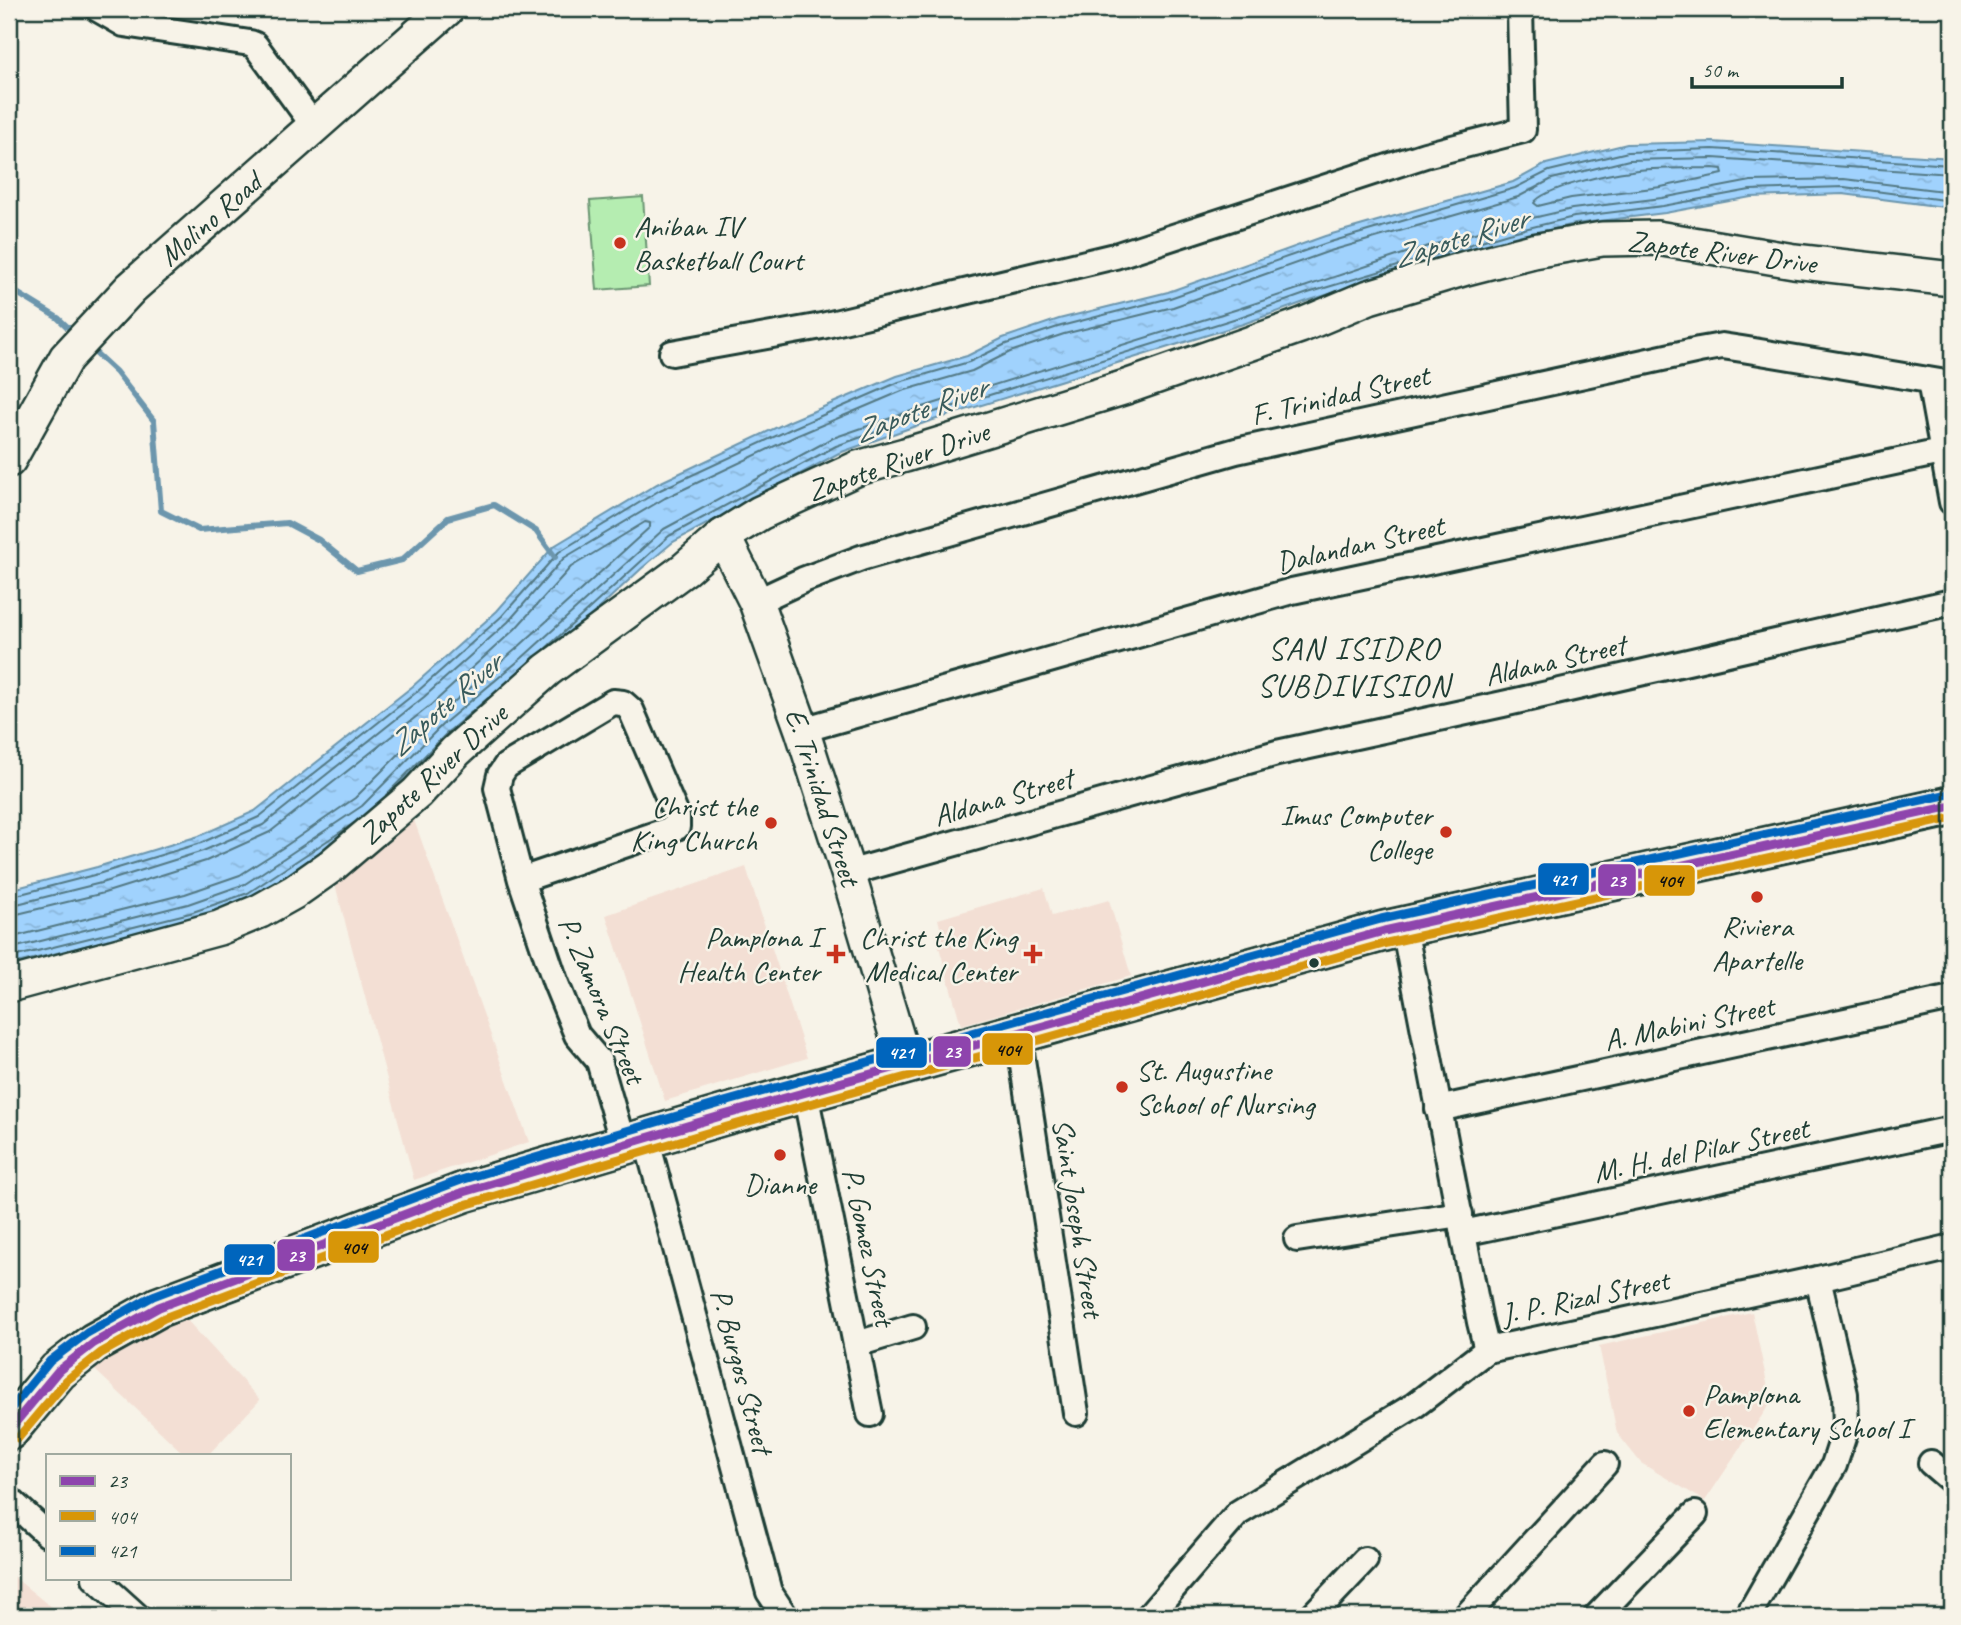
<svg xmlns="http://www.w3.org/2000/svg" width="1961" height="1625" viewBox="0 0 1961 1625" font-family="Caveat,sans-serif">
  <defs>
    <pattern id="water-ripples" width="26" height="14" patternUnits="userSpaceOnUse" patternTransform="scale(1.75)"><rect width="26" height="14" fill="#a0d2fd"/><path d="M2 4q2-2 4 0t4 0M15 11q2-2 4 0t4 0" fill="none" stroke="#89b5d9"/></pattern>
  </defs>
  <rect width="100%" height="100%" fill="#f7f3e8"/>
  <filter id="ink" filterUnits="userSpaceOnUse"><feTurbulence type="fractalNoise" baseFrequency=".0143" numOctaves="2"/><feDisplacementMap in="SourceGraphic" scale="14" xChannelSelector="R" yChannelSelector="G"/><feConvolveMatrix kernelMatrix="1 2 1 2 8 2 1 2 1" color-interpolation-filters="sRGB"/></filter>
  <g filter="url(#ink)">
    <g fill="#f3dfd4">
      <polygon points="413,817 529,1142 414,1180 333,877"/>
      <polygon points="746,867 807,1058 665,1101 606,915"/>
      <polygon points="1044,888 1052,916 1109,900 1131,976 961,1025 935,933 941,931 938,919"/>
      <polygon points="1752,1312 1771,1402 1705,1501 1641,1463 1617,1433 1599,1346"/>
      <polygon points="185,1318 260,1400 208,1455 185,1455 94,1369 120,1350"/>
      <polygon points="9,1573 62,1616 9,1616"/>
    </g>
    <polygon fill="#b5edb1" stroke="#6a9572" stroke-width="2" points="643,197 649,286 597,290 590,201"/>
    <polygon fill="url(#water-ripples)" stroke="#6c96ad" stroke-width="2" points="1713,142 1952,158 1952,208 1843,194 1751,197 1665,213 1575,224 1510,239 1310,300 1243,324 927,422 839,453 673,542 641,569 372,819 251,899 193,919 9,965 9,890 97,867 199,836 255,811 413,686 497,611 554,546 657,484 790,421 897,376 967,356 1003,338 1059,319 1168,292 1325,236 1513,182 1546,164 1627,144"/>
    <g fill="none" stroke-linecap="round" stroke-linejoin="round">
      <g stroke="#537984" stroke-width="2">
        <path d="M1713 168 1722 169 1723 174 1661 187 1571 198 1538 206 1534 203C1543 188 1611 173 1631 171 1657 167 1686 169 1713 168Z"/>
        <polyline points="544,650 669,536 836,446 925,415 1240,317 1308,293 1508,233 1574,217 1663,206 1750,190 1844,187 1952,201"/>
        <polyline points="386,795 448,732 488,698"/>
        <polyline points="9,897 98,874 201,843 259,817 418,691 502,616 559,552 660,490 793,428 899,382 969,362 1006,344 1061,326 1170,298 1327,243 1515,188 1549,171 1628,152 1713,149 1952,165"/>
        <polyline points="9,906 101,883 203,851 263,825 424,697 508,622 564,558 665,498 796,436 902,391 972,371 1010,352 1064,334 1173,307 1330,251 1518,197 1552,179 1629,160 1713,158 1952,174"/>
        <polyline points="9,916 104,893 206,861 270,832 431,705 515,629 571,567 645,522 650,523 650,527 515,650 435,718 355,798 284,847 240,875 185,894 9,938"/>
        <polyline points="9,949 188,904 245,884 362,806 442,725 522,658 664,529 833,438 923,407 1238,309 1415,250 1506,224 1572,209 1662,198 1751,181 1844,179 1952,192"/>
        <polyline points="9,958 190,913 248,893 354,823"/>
      </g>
      <g stroke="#6c96ad" stroke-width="6">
        <polyline points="9,288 58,318 76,335"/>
        <polyline points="89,347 116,372 154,421 161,511 199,530 287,523 319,540 357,571 402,560 448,518 494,505 536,531 555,557"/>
      </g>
      <g stroke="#1f3d34" stroke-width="30">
        <g id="street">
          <polyline points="98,9 124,24 250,43 255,45 314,126"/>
          <polyline points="672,353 822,326 1115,256 1425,155 1523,130 1520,9"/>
          <polyline points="1930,381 1952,502"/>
          <polyline points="756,602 803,580 861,558 1236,451 1699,350 1722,346 1742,349 1952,384"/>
          <polyline points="802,730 1292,591 1941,452"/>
          <polyline points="848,873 1277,753 1503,704 1952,602"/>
          <polyline points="521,880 677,827 677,817 631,710 623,703 613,702 506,766 500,775 497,788 521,880 555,981 577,1035 599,1061 623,1144"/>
          <polyline points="1404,927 1480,1322 1487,1350"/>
          <polyline points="1018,1033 1076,1413"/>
          <polyline points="805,1093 870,1414"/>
          <polyline points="1438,1109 1952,998"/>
          <polyline points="646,1138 769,1592 785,1616"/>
          <polyline points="1463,1233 1952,1129"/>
          <polyline points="1297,1239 1460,1214"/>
          <polyline points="857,1344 913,1327"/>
          <polyline points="1931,1463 1952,1481"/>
          <polyline points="9,1499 47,1534"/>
          <polyline points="95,1578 137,1616"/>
          <polyline points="1149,1616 1238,1513 1415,1405 1487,1350 1818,1279 1952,1247"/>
          <polyline points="1312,1616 1365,1560"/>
          <polyline points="1466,1616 1605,1464"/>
          <polyline points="1597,1616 1695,1514"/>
          <polyline points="1748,1616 1834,1465 1846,1428 1845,1394 1818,1279"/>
        </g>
      </g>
      <g stroke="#1f3d34" stroke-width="38">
        <g id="secondary">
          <polyline points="9,460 66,358 131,288 447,9"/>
          <polyline points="723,536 756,602 802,730 848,873 905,1064"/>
          <polyline points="9,985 219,928 260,911 294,892 331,866 417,793 456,751 547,670 685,569 723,536 760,513 858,468 905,455 1126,387 1300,326 1369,297 1466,268 1533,251 1602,239 1657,238 1794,261 1952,279"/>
        </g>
      </g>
      <g stroke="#1f3d34" stroke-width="44">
        <polyline id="highway" points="9,1430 58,1371 94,1343 159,1307 464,1192 724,1115 1384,931 1952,806"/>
      </g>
      <use href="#street" stroke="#f7f3e8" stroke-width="24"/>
      <use href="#secondary" stroke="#f7f3e8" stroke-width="33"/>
      <use href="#highway" stroke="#f7f3e8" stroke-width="38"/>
      <g stroke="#f7f3e8" stroke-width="14">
        <polyline id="bus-1" points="9,1430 58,1371 94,1343 159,1307 464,1192 724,1115 1384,931 1952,806"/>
      </g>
      <g stroke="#f7f3e8" stroke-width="14">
        <polyline id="bus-2" points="18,1438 67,1380 101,1353 164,1318 468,1204 727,1127 1387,943 1952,818"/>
      </g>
      <g stroke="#f7f3e8" stroke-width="14">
        <polyline id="bus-3" points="9,1411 50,1361 87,1333 153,1296 461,1180 721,1103 1381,919 1949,794"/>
      </g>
      <use href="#bus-1" stroke="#8e44ad" stroke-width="9"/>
      <use href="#bus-2" stroke="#d79608" stroke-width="9"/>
      <use href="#bus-3" stroke="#0065bd" stroke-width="9"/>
    </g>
  </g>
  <g fill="#c8321e" stroke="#f7f3e8" stroke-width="2.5">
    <circle cx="620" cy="243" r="7"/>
    <circle cx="771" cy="823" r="7"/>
    <circle cx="1446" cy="832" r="7"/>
    <circle cx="1757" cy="897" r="7"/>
    <path d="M832.5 943.5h7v7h7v7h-7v7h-7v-7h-7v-7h7z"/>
    <path d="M1029.5 943.5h7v7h7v7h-7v7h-7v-7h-7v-7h7z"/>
    <circle cx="1122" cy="1087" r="7"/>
    <circle cx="780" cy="1155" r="7"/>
    <circle cx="1689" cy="1411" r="7"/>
  </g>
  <circle fill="#1f3d34" stroke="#f7f3e8" stroke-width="2.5" cx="1314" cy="963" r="6"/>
  <g text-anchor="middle" stroke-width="5" stroke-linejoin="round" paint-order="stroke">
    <g font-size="30" fill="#1f3d34" stroke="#f7f3e8">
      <text transform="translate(210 219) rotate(-41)" y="10">Molino Road</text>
      <text transform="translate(1722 252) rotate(7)" y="10">Zapote River Drive</text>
      <text transform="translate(1340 395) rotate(-13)" y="10">F. Trinidad Street</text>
      <text transform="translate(898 461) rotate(-19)" y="10">Zapote River Drive</text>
      <text transform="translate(1360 544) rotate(-13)" y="10">Dalandan Street</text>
      <text transform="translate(1555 660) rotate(-13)" y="10">Aldana Street</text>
      <text transform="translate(433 774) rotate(-43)" y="10">Zapote River Drive</text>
      <text transform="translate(823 797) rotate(72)" y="10">E. Trinidad Street</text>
      <text transform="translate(1003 797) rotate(-16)" y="10">Aldana Street</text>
      <text transform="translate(602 1000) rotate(67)" y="10">P. Zamora Street</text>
      <text transform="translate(1689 1023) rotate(-12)" y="10">A. Mabini Street</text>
      <text transform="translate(1701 1150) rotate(-12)" y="10">M. H. del Pilar Street</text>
      <text transform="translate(1078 1218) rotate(81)" y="10">Saint Joseph Street</text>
      <text transform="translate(869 1247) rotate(78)" y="10">P. Gomez Street</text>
      <text transform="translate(1585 1297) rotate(-12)" y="10">J. P. Rizal Street</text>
      <text transform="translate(742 1371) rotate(75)" y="10">P. Burgos Street</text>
    </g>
    <g font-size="30" fill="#1f3d34" stroke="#f7f3e8" text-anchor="end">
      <text x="634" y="236" text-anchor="start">Aniban IV<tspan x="634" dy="34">Basketball Court</tspan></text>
      <text x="757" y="816">Christ the<tspan x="757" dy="34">King Church</tspan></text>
      <text x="1432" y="825">Imus Computer<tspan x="1432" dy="34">College</tspan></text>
      <text x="1757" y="936" text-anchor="middle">Riviera<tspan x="1757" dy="34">Apartelle</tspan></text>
      <text x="820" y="947">Pamplona I<tspan x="820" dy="34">Health Center</tspan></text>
      <text x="1017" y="947">Christ the King<tspan x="1017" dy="34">Medical Center</tspan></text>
      <text x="1136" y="1080" text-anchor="start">St. Augustine<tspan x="1136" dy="34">School of Nursing</tspan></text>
      <text x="780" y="1194" text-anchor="middle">Dianne</text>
      <text x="1703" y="1404" text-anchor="start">Pamplona<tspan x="1703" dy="34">Elementary School I</tspan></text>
    </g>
    <g font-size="32" font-style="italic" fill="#395b5c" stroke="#f7f3e8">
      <text transform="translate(1460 237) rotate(-17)" y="11">Zapote River</text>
      <text transform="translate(920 409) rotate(-20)" y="11">Zapote River</text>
      <text transform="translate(444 704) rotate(-41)" y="11">Zapote River</text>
    </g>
    <g font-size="32" letter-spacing="2" fill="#1f3d34" stroke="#f7f3e8">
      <text x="1354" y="659">SAN ISIDRO<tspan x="1354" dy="37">SUBDIVISION</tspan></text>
    </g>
  </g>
  <g stroke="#f7f3e8" stroke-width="2.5">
    <rect x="1537" y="862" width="53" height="34" rx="7" fill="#0065bd"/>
    <rect x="1597" y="863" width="40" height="34" rx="7" fill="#8e44ad"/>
    <rect x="1643" y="864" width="53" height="33" rx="7" fill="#d79608"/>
    <rect x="981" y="1032" width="53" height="34" rx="7" fill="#d79608"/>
    <rect x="932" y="1035" width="40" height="33" rx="7" fill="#8e44ad"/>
    <rect x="875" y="1036" width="53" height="33" rx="7" fill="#0065bd"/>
    <rect x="327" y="1230" width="53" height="34" rx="7" fill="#d79608"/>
    <rect x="276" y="1238" width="40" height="34" rx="7" fill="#8e44ad"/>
    <rect x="223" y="1243" width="53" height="33" rx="7" fill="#0065bd"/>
  </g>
  <g font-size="19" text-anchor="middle" font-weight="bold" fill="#fff">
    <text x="1563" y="886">421</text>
    <text x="1617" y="887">23</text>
    <text x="952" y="1058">23</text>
    <text x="901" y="1059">421</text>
    <text x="296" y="1262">23</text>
    <text x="249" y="1266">421</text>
  </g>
  <g font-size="19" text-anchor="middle" font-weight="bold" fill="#111">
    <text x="1670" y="887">404</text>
    <text x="1008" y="1056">404</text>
    <text x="354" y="1254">404</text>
  </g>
  <rect width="1961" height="1625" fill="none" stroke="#f7f3e8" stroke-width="35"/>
  <rect x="18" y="18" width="1926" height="1590" fill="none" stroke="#1f3d34" stroke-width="2.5" filter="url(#ink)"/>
  <rect x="46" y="1454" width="245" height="126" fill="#f7f3e8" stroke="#a1aaa0" stroke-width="2"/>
  <rect x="60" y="1476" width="35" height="10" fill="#8e44ad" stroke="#a1aaa0" stroke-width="2"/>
  <text x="108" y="1488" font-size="21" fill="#1f3d34">23</text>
  <rect x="60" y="1511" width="35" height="10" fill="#d79608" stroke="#a1aaa0" stroke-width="2"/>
  <text x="108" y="1524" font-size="21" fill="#1f3d34">404</text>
  <rect x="60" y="1546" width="35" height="10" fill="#0065bd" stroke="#a1aaa0" stroke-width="2"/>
  <text x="108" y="1558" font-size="21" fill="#1f3d34">421</text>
  <path d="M1692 77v10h150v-10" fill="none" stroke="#1f3d34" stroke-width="3.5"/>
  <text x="1702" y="77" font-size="21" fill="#1f3d34" stroke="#f7f3e8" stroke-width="5" paint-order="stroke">50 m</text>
</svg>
